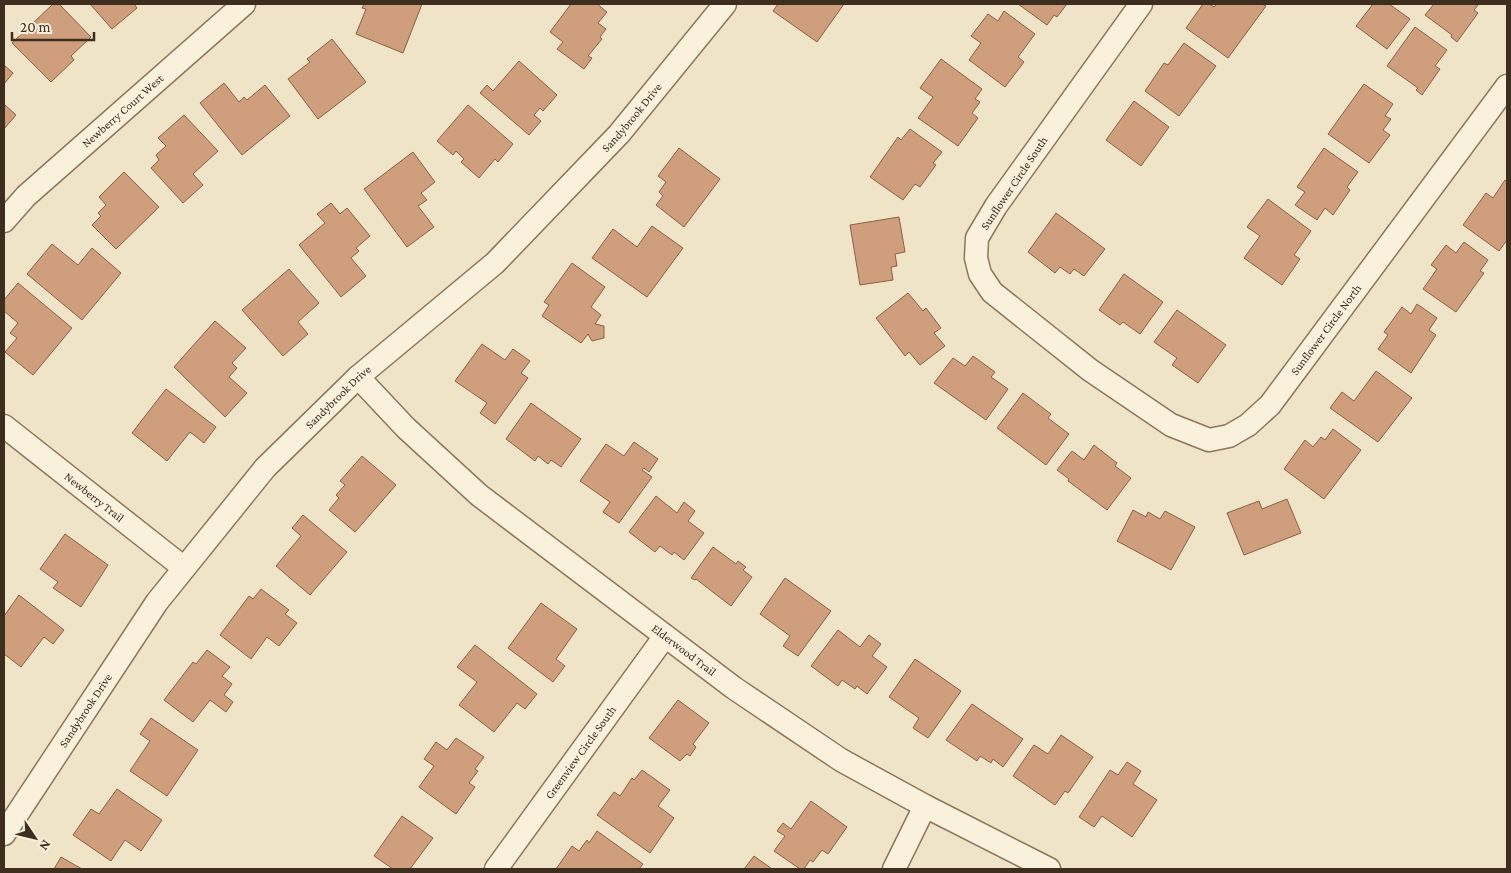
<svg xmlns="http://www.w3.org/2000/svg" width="1511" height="873" viewBox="0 0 1511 873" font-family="'Crimson Pro',serif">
  <rect width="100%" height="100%" fill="#f0e4c8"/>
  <g fill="#cf9f7d" stroke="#8d5f41">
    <polygon points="53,4 59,4 91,37 71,56 74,60 51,82 12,43"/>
    <polygon points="90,4 136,4 135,5 137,8 112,29"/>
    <polygon points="364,4 422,4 403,53 356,34 366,9 362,8"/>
    <polygon points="571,4 597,4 607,12 598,23 606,29 600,37 602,39 588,56 592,58 584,69 557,49 563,42 550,32"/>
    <polygon points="778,4 844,4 817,42 773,11"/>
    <polygon points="1018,4 1067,4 1057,17 1054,15 1047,25"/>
    <polygon points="1203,4 1209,4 1214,7 1217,4 1262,4 1266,6 1228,58 1186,28"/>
    <polygon points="1373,4 1389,4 1410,19 1387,49 1356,26"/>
    <polygon points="1434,4 1479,4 1474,10 1478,13 1457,42 1451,37 1452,35 1425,15"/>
    <polygon points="1004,11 1035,34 1018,57 1024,62 1005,87 969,60 981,43 971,36 988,14 998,21"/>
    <polygon points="1415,27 1447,50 1435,66 1440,69 1422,95 1416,90 1418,88 1387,66"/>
    <polygon points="332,39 366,82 318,119 288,79 310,62 307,59"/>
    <polygon points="1184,43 1216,66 1179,116 1145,91 1164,63 1168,65"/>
    <polygon points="941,59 982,89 975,99 980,102 972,113 978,118 958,146 918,118 933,97 920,88"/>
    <polygon points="519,61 557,95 543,111 540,108 534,115 541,121 529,135 480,93 487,85 493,91"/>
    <polygon points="4,65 13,73 4,84"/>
    <polygon points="224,83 239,102 244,97 247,100 265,85 290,116 242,155 200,103"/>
    <polygon points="1364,84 1393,104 1385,116 1391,119 1383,130 1390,135 1369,163 1328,134"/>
    <polygon points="1134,101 1169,127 1141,166 1106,140"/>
    <polygon points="4,104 16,115 4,129"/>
    <polygon points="468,105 513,144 498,162 495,159 479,178 461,162 464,159 456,151 453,155 437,141"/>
    <polygon points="184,115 218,151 193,174 203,185 183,203 151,168 159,160 156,155 166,146 158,138"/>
    <polygon points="910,129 942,152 933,163 936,165 920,187 915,184 903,200 870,177 898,137 901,140"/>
    <polygon points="679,148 720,179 684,227 656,205 663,196 659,192 666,182 658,176"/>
    <polygon points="1324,148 1358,172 1347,187 1350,190 1333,215 1325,208 1317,220 1295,205 1305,192 1297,187"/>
    <polygon points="413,152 435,182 421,193 427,200 418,206 434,227 407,247 364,189"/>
    <polygon points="124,172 159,207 116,249 92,225 101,216 98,213 106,205 99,197"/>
    <polygon points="1505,180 1507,182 1507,240 1499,251 1463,225 1486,193 1493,198"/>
    <polygon points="1268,199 1311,231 1294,255 1300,259 1282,285 1244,258 1260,236 1247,227"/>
    <polygon points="331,203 340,214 347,208 370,236 356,248 359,251 351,258 366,276 341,297 299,245 325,223 317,214"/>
    <polygon points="1056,213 1105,249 1084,276 1074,269 1070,274 1060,267 1055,273 1028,252"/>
    <polygon points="899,217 905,252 895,254 897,266 891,267 893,280 860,285 850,225"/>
    <polygon points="652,226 683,248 647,297 592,258 613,229 637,247"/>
    <polygon points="1464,242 1488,260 1480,271 1484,273 1456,312 1423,289 1437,269 1431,265 1446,245 1456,253"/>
    <polygon points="52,244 78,265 92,248 121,273 82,320 27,274"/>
    <polygon points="572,263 605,287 591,307 601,315 595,324 604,326 604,338 592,341 588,334 581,343 542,316 549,305 544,302"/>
    <polygon points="289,269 319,303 298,322 308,334 283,356 242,310"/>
    <polygon points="1124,274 1163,302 1140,334 1123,322 1120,325 1099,310"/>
    <polygon points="18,283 72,328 33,375 5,352 17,338 10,333 18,323 4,311 4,300"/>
    <polygon points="908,293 923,311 926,308 941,328 934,333 945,346 920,365 909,352 905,356 876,318"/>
    <polygon points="1417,304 1437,318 1429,330 1436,335 1411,373 1378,349 1388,335 1384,332 1402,307 1411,314"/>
    <polygon points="1177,310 1226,345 1198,383 1172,365 1177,358 1154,342"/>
    <polygon points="215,321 246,348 232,363 237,368 229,377 247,393 225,417 174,367"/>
    <polygon points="482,344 505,360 513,349 530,361 521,373 528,378 495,424 480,413 487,403 455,381"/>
    <polygon points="973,356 995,372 991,377 1008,389 986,420 934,383 953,358 965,366"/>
    <polygon points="1376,371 1412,398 1378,442 1330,408 1342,392 1354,401"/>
    <polygon points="166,389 216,427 204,443 190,432 167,461 132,433"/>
    <polygon points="1023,393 1051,414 1048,418 1069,434 1046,465 997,428"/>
    <polygon points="531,403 581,439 561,467 551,460 548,464 538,456 535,461 506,439"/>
    <polygon points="1333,429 1361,450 1324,499 1284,469 1305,440 1313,447 1321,437 1325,440"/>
    <polygon points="634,442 658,459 649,472 644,468 642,470 652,477 619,523 603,512 610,502 580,481 606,444 624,456"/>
    <polygon points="1094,445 1117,463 1115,466 1131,478 1107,510 1068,481 1069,479 1057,470 1072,451 1084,460"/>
    <polygon points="362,456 396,485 355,532 329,510 339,498 336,495 345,485 340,481"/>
    <polygon points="656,496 677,513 684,502 695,511 688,521 704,533 684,560 674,552 672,555 660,546 655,552 629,532"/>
    <polygon points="1287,499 1301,533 1244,555 1227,513 1259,501 1262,509"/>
    <polygon points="1133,510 1146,517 1148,512 1160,519 1165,511 1195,527 1171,570 1117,541"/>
    <polygon points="303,515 347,552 310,595 276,566 301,536 292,528"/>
    <polygon points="65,534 108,565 81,607 53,588 58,582 40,569"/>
    <polygon points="713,547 736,564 738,561 746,567 743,570 752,577 731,606 696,579 695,580 691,578"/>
    <polygon points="785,578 831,611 798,656 783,646 790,636 760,614"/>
    <polygon points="261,589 289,610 285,614 297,623 279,646 267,637 251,659 220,635 249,596 253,599"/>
    <polygon points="19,595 64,630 53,644 44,637 21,667 4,654 4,616"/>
    <polygon points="541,603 577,629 556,659 565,666 553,682 508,648"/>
    <polygon points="838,630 860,647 869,635 881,644 872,656 887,667 867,694 857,686 855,689 842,680 838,686 811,666"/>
    <polygon points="475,645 537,694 525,709 517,703 494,732 459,705 477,682 457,667"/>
    <polygon points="207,650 230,667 222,676 232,684 224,695 233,702 226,712 210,700 193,722 164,700 193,662 196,664"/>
    <polygon points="915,659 961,691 928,738 913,728 919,718 889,697"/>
    <polygon points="678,700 709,723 693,744 696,747 690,756 687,754 680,761 649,738"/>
    <polygon points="972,704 1023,739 1003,767 993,759 991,763 980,756 977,761 946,740"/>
    <polygon points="151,718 198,750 167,796 130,771 150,741 140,734"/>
    <polygon points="1061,735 1093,757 1068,793 1065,791 1055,805 1013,776 1034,745 1048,754"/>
    <polygon points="456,738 484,757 475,769 478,771 469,783 475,787 456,814 419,787 434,766 424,759 436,742 447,750"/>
    <polygon points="1127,762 1141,771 1133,784 1157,800 1132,837 1102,816 1094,827 1079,817 1110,770 1118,775"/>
    <polygon points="642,770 670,790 658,806 674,818 650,853 597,815 614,792 620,796 632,778 634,780"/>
    <polygon points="117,789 162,820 141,851 125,840 111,861 73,835 91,809 99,814"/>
    <polygon points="811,801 847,827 828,854 822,850 813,862 810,860 804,869 800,869 774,851 785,836 777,831 783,823 791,829"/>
    <polygon points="402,816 433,838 410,869 393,869 374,856"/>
    <polygon points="597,831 643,864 639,869 556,869 572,846 579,851 587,840 589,843"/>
    <polygon points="754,856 772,869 744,869"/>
    <polygon points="61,857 82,869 54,869"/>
  </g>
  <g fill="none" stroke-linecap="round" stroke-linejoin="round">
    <g stroke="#8d765c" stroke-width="25">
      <g id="minor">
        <path id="s1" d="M1141 4 996 206 977 238 976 258 980 274 992 292 1090 370 1171 425 1209 440 1229 436 1248 425 1270 405 1507 86"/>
        <path id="s2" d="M4 221 26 196 244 4"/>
        <path id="s3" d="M358 377 406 428 479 495 734 688 841 760 925 806 1049 869"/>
        <path id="s4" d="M4 426 184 568"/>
        <path id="s5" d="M4 834 157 602 265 468 358 377 495 263 619 134 725 4"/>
        <path id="s6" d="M496 869 665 636"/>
        <polyline points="894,869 925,806"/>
      </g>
    </g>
    <use href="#minor" stroke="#faf1dc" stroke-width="22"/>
  </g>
  <g text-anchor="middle" stroke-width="4.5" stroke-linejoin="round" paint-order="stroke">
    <g font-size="12" fill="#3d2e20" stroke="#f7eed8">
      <text dy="4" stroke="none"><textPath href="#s2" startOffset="162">Newberry Court West</textPath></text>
      <text dy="4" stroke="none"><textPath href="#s5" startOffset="958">Sandybrook Drive</textPath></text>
      <text transform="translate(1014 183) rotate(-56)" y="4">Sunflower Circle South</text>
      <text dy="4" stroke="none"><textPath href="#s1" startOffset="774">Sunflower Circle North</textPath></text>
      <text dy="4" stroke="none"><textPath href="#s5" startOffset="552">Sandybrook Drive</textPath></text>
      <text dy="4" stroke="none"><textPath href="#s4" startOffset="115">Newberry Trail</textPath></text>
      <text dy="4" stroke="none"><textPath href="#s3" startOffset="426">Elderwood Trail</textPath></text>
      <text dy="4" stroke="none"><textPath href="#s5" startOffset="148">Sandybrook Drive</textPath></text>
      <text dy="4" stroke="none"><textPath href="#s6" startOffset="144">Greenview Circle South</textPath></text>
    </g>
  </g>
  <rect width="1511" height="873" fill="none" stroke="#3d2e20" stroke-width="10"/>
  <g transform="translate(35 838) rotate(125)" stroke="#f7eed8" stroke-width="4" paint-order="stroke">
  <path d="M0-4L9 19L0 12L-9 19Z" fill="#3d2e20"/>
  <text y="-8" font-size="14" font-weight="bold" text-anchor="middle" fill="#3d2e20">N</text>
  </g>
  <path d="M12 32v8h82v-8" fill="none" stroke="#3d2e20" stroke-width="2.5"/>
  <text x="20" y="32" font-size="15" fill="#3d2e20" stroke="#f7eed8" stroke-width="4" paint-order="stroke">20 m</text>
</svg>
